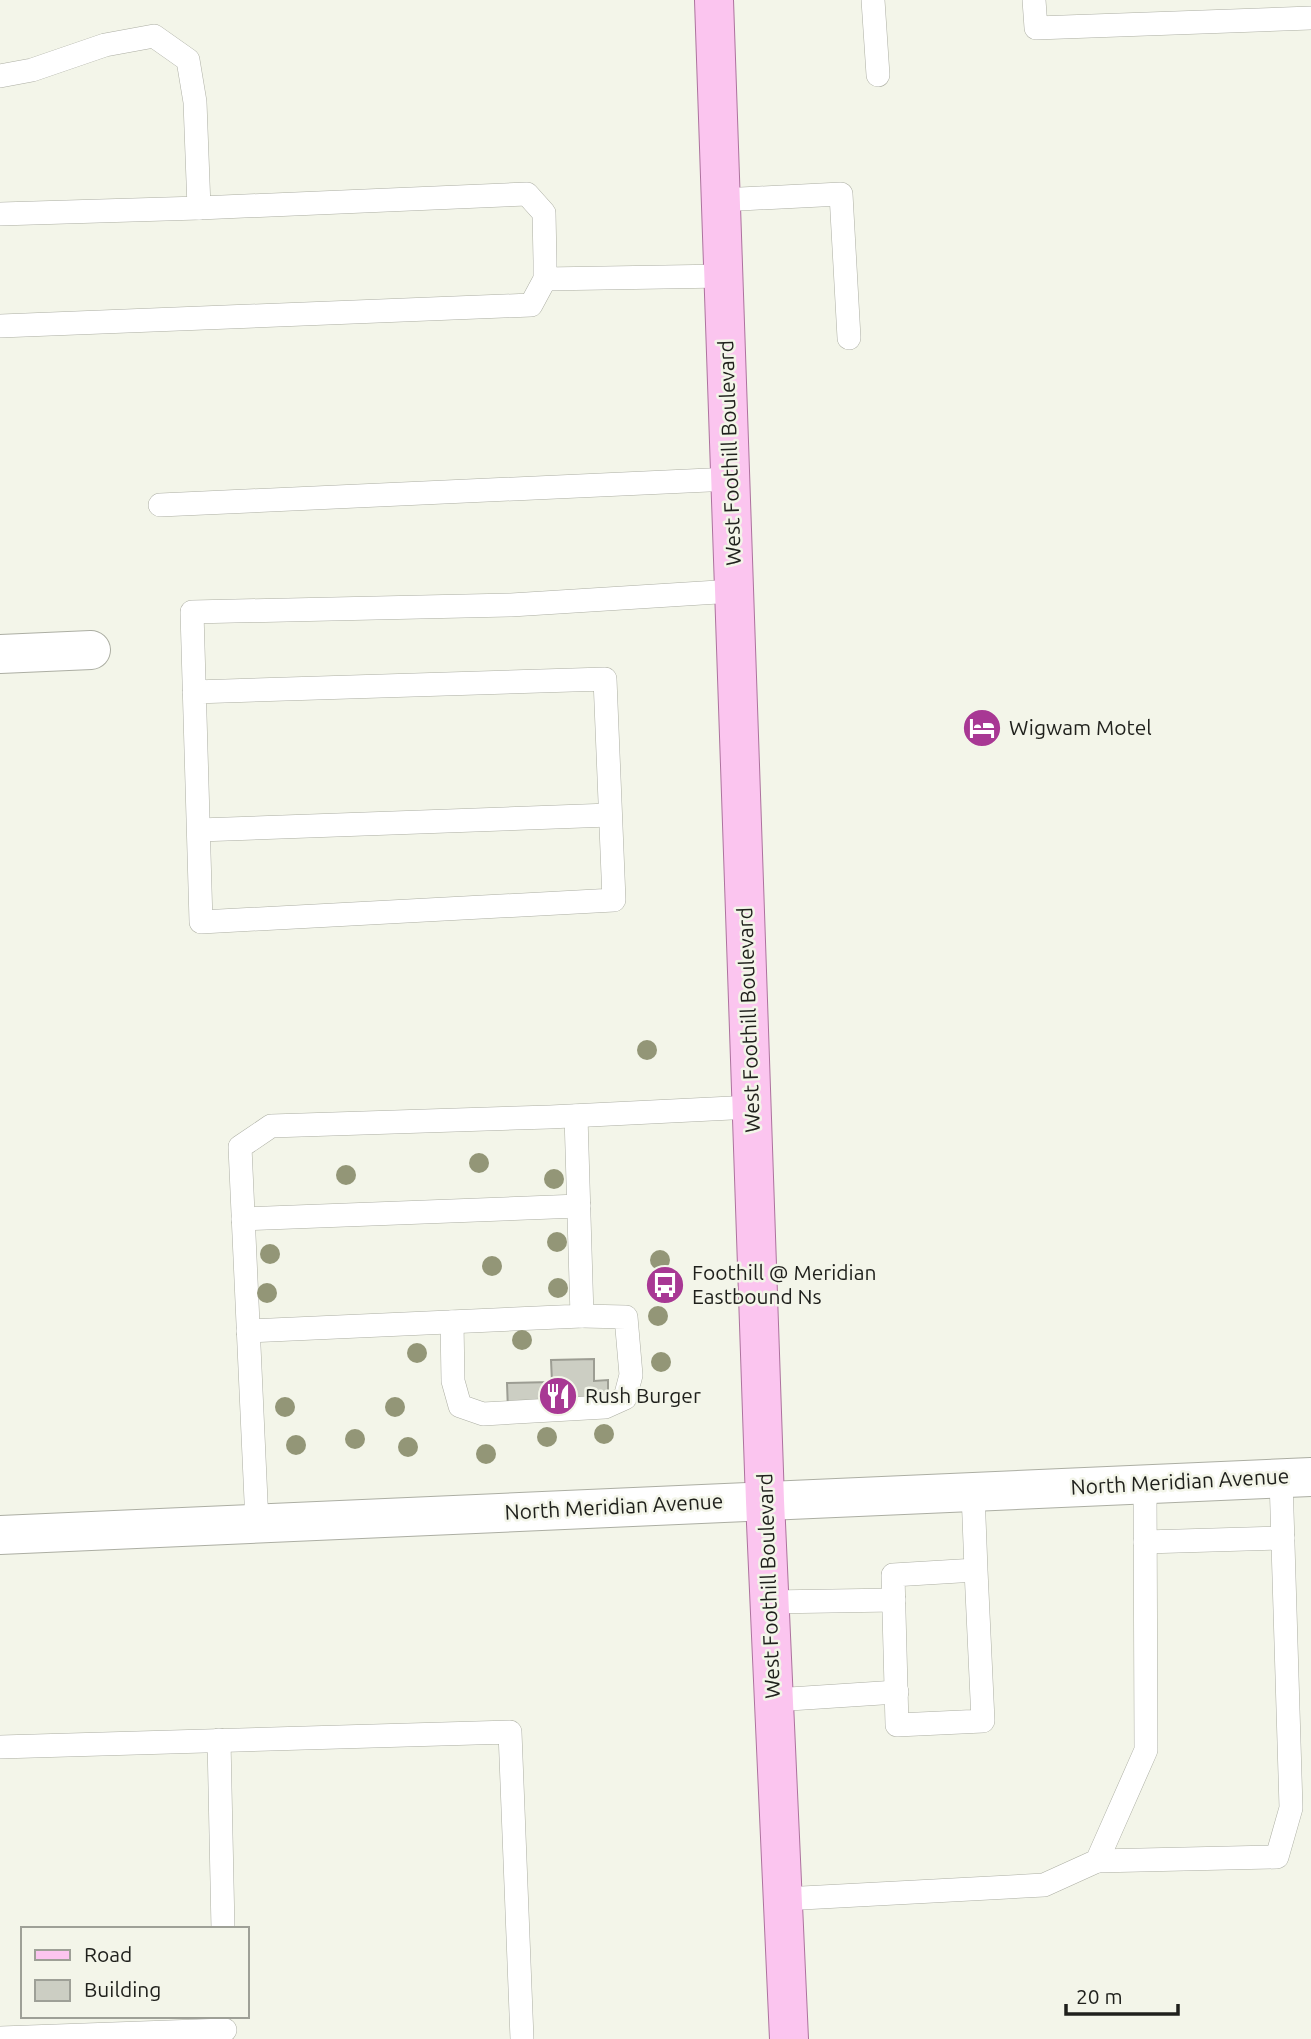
<svg xmlns="http://www.w3.org/2000/svg" width="1311" height="2039" viewBox="0 0 1311 2039" font-family="Ubuntu,sans-serif">
  <rect width="100%" height="100%" fill="#f3f5e9"/>
  <polygon fill="#cccec3" stroke="#9c9d93" stroke-width="2" points="594,1359 594,1381 608,1380 608,1408 508,1411 507,1383 552,1382 551,1360"/>
  <g fill="none" stroke-linecap="round" stroke-linejoin="round">
    <g stroke="#acaea3" stroke-width="24">
      <g id="service">
        <polyline points="873,0 878,75"/>
        <polyline points="1034,0 1036,28 1311,18"/>
        <polyline points="0,76 32,70 105,45 154,36 188,60 195,102 199,208"/>
        <polyline points="721,200 841,194 849,338"/>
        <polyline points="0,214 199,208 527,194 544,213 545,261 545,279 531,305 0,326"/>
        <polyline points="545,279 724,276"/>
        <polyline points="160,505 731,479"/>
        <polyline points="194,692 605,679 614,900 201,922 192,612 511,605 734,591"/>
        <polyline points="199,830 610,815"/>
        <polyline points="243,1219 579,1206"/>
        <polyline points="452,1322 453,1381 460,1406 483,1414 605,1407 625,1398 631,1375 626,1317 582,1316"/>
        <polyline points="248,1331 582,1316 576,1116"/>
        <polyline points="973,1492 976,1570 893,1575 897,1725 983,1721 976,1570"/>
        <polyline points="257,1523 240,1147 271,1126 550,1117 752,1107"/>
        <polyline points="1145,1542 1283,1538"/>
        <polyline points="770,1602 894,1600"/>
        <polyline points="774,1700 897,1692"/>
        <polyline points="219,1740 223,1929"/>
        <polyline points="0,1747 510,1732 522,2039"/>
        <polyline points="1097,1861 1277,1857 1291,1808 1281,1478"/>
        <polyline points="783,1899 1044,1885 1097,1861 1146,1750 1145,1484"/>
        <polyline points="0,2038 225,2030"/>
      </g>
    </g>
    <g stroke="#acaea3" stroke-width="40">
      <polyline id="minor" points="0,654 91,650"/>
    </g>
    <g stroke="#acaea3" stroke-width="40">
      <polyline id="tertiary" points="0,1535 1311,1477"/>
    </g>
    <g stroke="#ad729e" stroke-width="40">
      <polyline id="primary" points="714,0 765,1501 789,2039"/>
    </g>
    <use href="#service" stroke="#fff" stroke-width="23"/>
    <use href="#minor" stroke="#fff" stroke-width="38"/>
    <use href="#tertiary" stroke="#fff" stroke-width="38"/>
    <use href="#primary" stroke="#fbc5ef" stroke-width="38"/>
  </g>
  <g fill="#939677">
    <circle cx="647" cy="1050" r="10"/>
    <circle cx="479" cy="1163" r="10"/>
    <circle cx="346" cy="1175" r="10"/>
    <circle cx="554" cy="1179" r="10"/>
    <circle cx="557" cy="1242" r="10"/>
    <circle cx="270" cy="1254" r="10"/>
    <circle cx="660" cy="1260" r="10"/>
    <circle cx="492" cy="1266" r="10"/>
    <circle cx="558" cy="1288" r="10"/>
    <circle cx="267" cy="1293" r="10"/>
    <circle cx="658" cy="1316" r="10"/>
    <circle cx="522" cy="1340" r="10"/>
    <circle cx="417" cy="1353" r="10"/>
    <circle cx="661" cy="1362" r="10"/>
    <circle cx="285" cy="1407" r="10"/>
    <circle cx="395" cy="1407" r="10"/>
    <circle cx="604" cy="1434" r="10"/>
    <circle cx="547" cy="1437" r="10"/>
    <circle cx="355" cy="1439" r="10"/>
    <circle cx="296" cy="1445" r="10"/>
    <circle cx="408" cy="1447" r="10"/>
    <circle cx="486" cy="1454" r="10"/>
  </g>
  <defs>
    <g id="hotel-disc" transform="scale(2.0125)"><circle r="9.5" fill="#a83894" stroke="#f3f5e9"/><path d="M-6-4.5h1.5V1H6V5H4.5V3h-9V5H-6ZM-4 0a1.8 1.8 0 1 1 3.6 0ZM.5 0V-2.5h3Q6-2.5 6 0Z" fill="#fff"/></g>
    <g id="bus-disc" transform="scale(2.0125)"><circle r="9.5" fill="#a83894" stroke="#f3f5e9"/><path d="M-5-6H5V4H4V6H2V4H-2V6H-4V4H-5ZM-3.5-4V0h7V-4ZM-3.5 1.2v1.5H-2V1.2ZM2 1.2v1.5H3.5V1.2Z" fill="#fff"/></g>
    <g id="restaurant-disc" transform="scale(2.0125)"><circle r="9.5" fill="#a83894" stroke="#f3f5e9"/><path d="M-5-6h1v4h1v-4h1v4h1v-4h1v5L-1.5 .5V6h-2V.5L-5-1ZM5-6V6H3V1.5H1.5Q1.5-4 5-6Z" fill="#fff"/></g>
  </defs>
  <g fill-rule="evenodd">
    <use href="#hotel-disc" x="982" y="728"/>
    <use href="#bus-disc" x="665" y="1285"/>
    <use href="#restaurant-disc" x="558" y="1396"/>
  </g>
  <g text-anchor="middle" stroke-width="5" stroke-linejoin="round" paint-order="stroke">
    <g font-size="21" fill="#1f201c" stroke="#f3f5e9">
      <text transform="translate(730 453) rotate(-92)" y="7">West Foothill Boulevard</text>
      <text transform="translate(749 1020) rotate(-92)" y="7">West Foothill Boulevard</text>
      <text transform="translate(1180 1482) rotate(-3)" y="7">North Meridian Avenue</text>
      <text transform="translate(614 1507) rotate(-3)" y="7">North Meridian Avenue</text>
      <text transform="translate(769 1586) rotate(-92)" y="7">West Foothill Boulevard</text>
    </g>
    <g font-size="21" fill="#1f201c" stroke="#f3f5e9" text-anchor="start">
      <text x="1009" y="735">Wigwam Motel</text>
      <text x="692" y="1280">Foothill @ Meridian<tspan x="692" dy="24">Eastbound Ns</tspan></text>
      <text x="585" y="1403">Rush Burger</text>
    </g>
  </g>
  <rect x="21" y="1927" width="228" height="91" fill="#f3f5e9" stroke="#9ea097" stroke-width="2"/>
  <rect x="35" y="1950" width="35" height="10" fill="#fbc5ef" stroke="#9ea097" stroke-width="2"/>
  <text x="84" y="1962" font-size="21" fill="#1f201c">Road</text>
  <rect x="35" y="1980" width="35" height="21" fill="#cccec3" stroke="#9ea097" stroke-width="2"/>
  <text x="84" y="1997" font-size="21" fill="#1f201c">Building</text>
  <path d="M1066 2004v10h112v-10" fill="none" stroke="#1f201c" stroke-width="3.5"/>
  <text x="1076" y="2004" font-size="21" fill="#1f201c" stroke="#f3f5e9" stroke-width="5" paint-order="stroke">20 m</text>
</svg>
